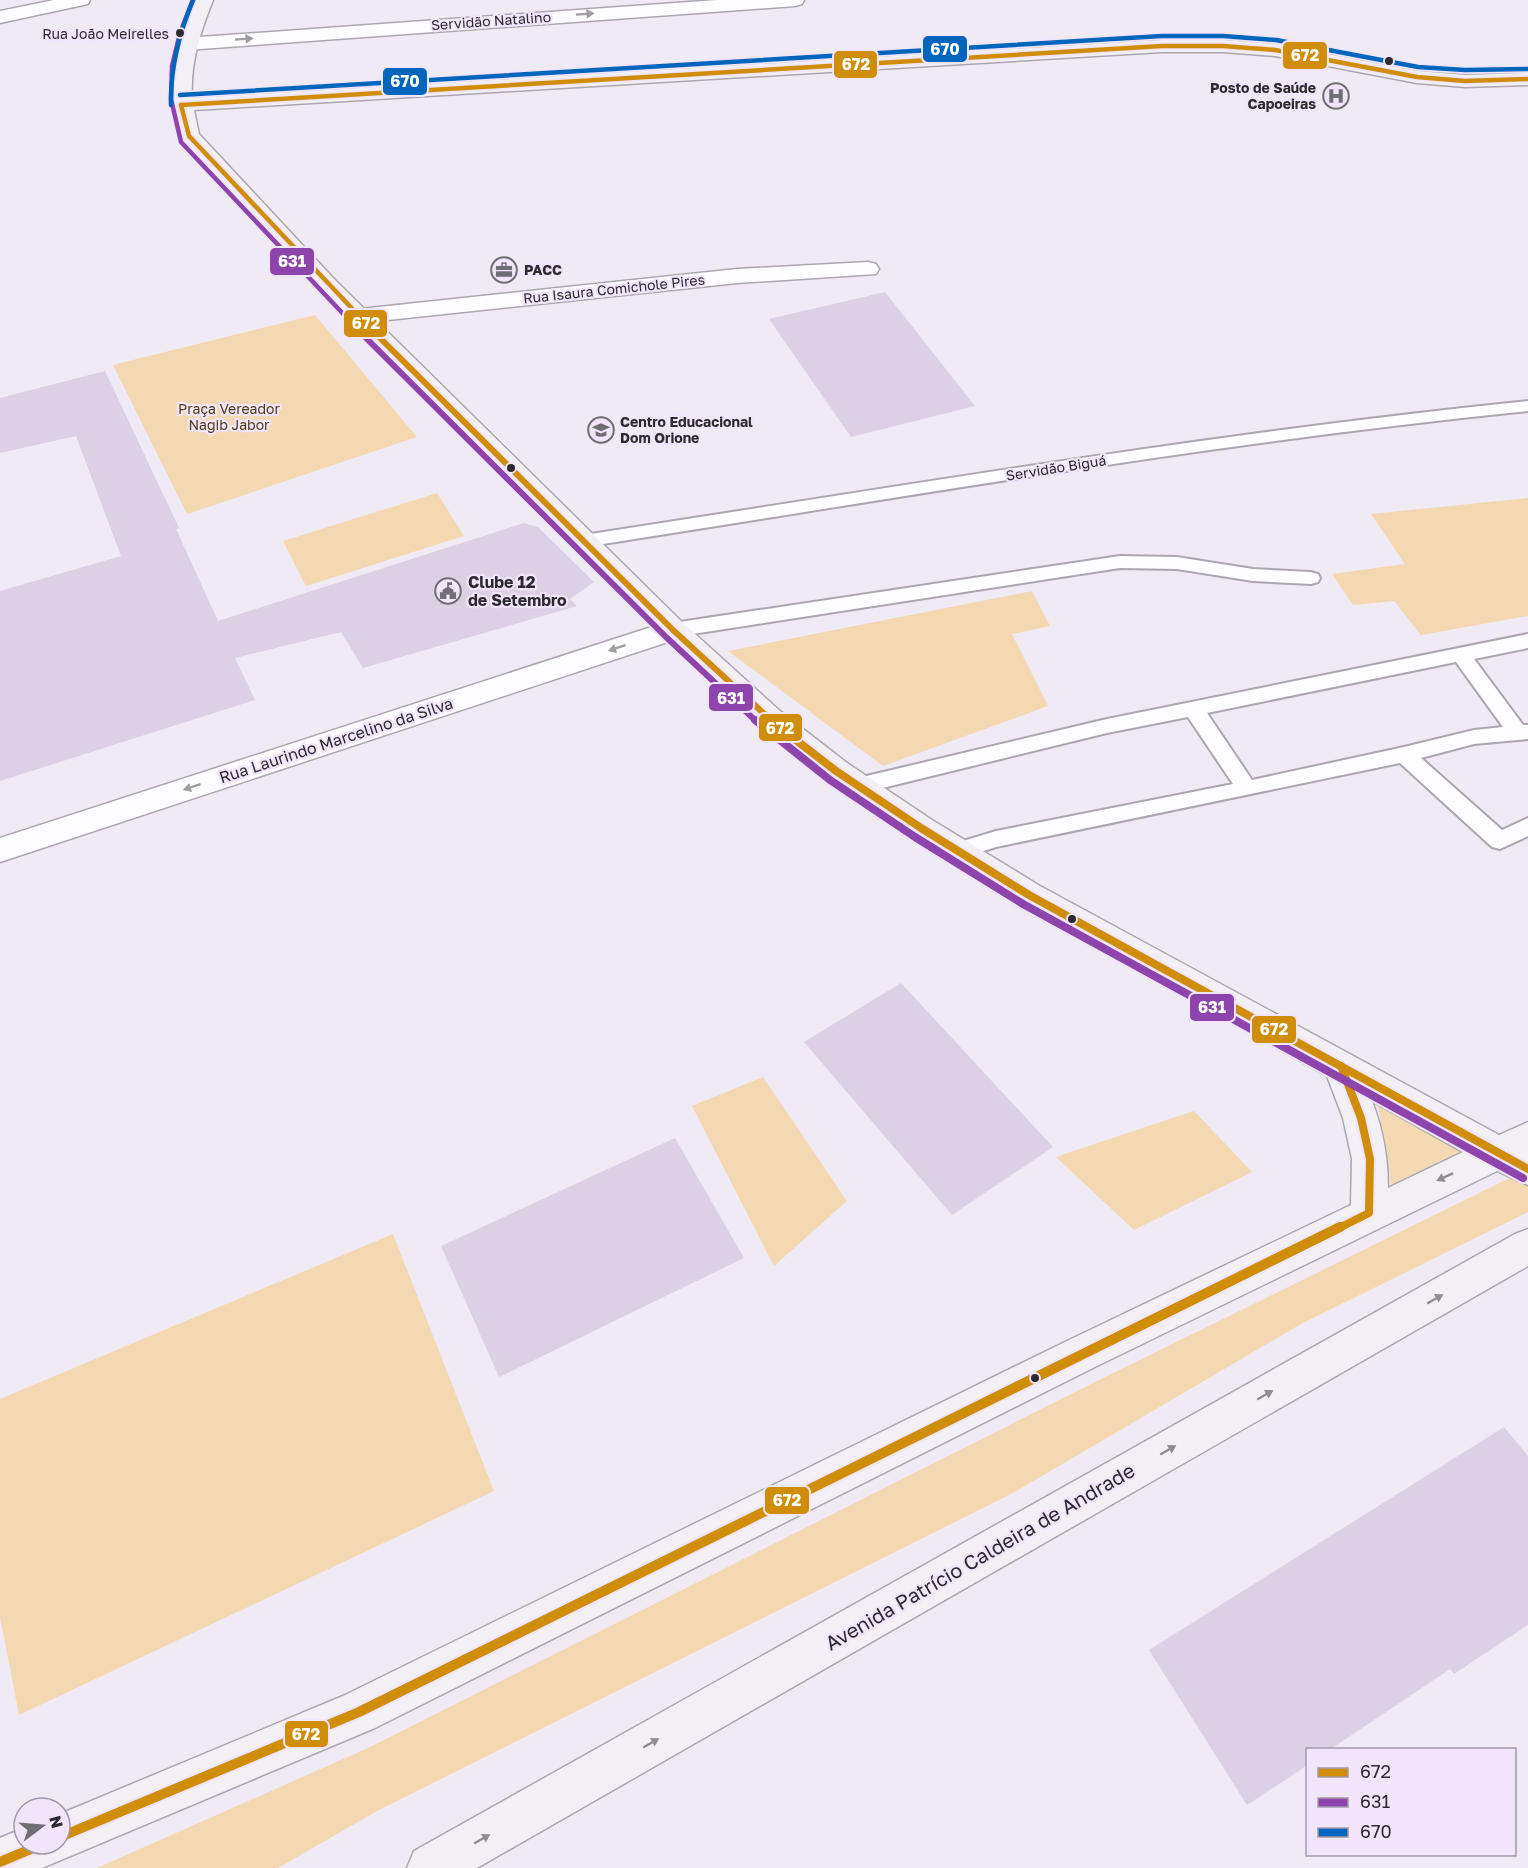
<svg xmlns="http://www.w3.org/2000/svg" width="1528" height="1868" viewBox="0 0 1528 1868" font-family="'Golos Text',sans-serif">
  <rect width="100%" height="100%" fill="#f0eaf5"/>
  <g fill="#f3d8b2">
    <polygon points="315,315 417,437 187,514 113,365"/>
    <polygon points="437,493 464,536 306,586 283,541"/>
    <polygon points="1528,498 1528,616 1421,635 1394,601 1353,605 1332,574 1405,564 1371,514"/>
    <polygon points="1032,591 1050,626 1012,634 1048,706 883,766 728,651"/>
    <polygon points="763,1077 847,1201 774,1266 692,1106"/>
    <polygon points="1378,1106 1465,1152 1392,1188"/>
    <polygon points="1194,1111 1252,1172 1134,1230 1056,1157"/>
    <polygon points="1528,1169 1528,1212 1301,1324 1013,1493 377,1811 278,1868 97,1868 368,1748 1097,1381"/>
    <polygon points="393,1234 494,1491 19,1715 0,1617 0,1399"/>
  </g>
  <g fill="#dbd0e4">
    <polygon points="885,292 975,406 851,437 769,319"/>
    <polygon points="105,371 179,528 176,529 218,621 524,523 538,527 594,582 570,599 577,606 363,668 341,632 235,658 255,700 0,781 0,591 121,556 76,436 0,453 0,398"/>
    <polygon points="901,983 1053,1147 952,1215 804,1042"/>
    <polygon points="675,1138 744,1258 499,1377 441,1246"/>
    <polygon points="1504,1427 1528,1456 1528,1625 1454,1674 1450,1669 1331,1749 1308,1749 1308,1765 1247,1805 1149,1650"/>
  </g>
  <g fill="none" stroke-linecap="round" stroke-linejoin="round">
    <g stroke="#aba6af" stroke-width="4">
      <g id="service">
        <path d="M1528 401V411C1212 443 898 498 584 547L577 545 575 541 577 537 584 535C898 487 1212 433 1528 401Z"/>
        <polygon points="1120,556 1177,557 1253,569 1311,572 1318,574 1320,578 1318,582 1311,584 1253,581 1177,569 1120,568 673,637 666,635 663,630 666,625 673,623"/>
        <path d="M1528 634V648L1474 659 1523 725H1528V739L1474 744 1421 758 1502 830 1528 818V836L1500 849 1492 847 1400 763 996 847 958 859 950 857 947 851 950 845 996 831 1233 784 1188 717 1107 733 858 794 851 792 848 786 851 780 858 778 1107 719ZM1456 662 1503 727 1474 730 1404 747 1252 780 1207 713Z"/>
      </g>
    </g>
    <g stroke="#aba6af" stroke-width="3">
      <g id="minor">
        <polygon points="54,0 90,0 88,4 0,23 0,11"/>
        <polygon points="717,0 804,0 802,4 795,6 186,50 179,48 176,44 179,40 186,38"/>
        <polygon points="868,262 876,264 879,269 876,274 737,283 360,323 352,321 348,316 352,311 360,309 737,269"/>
        <polygon points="673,620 683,623 687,630 683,637 0,862 0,838"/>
      </g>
    </g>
    <g stroke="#aba6af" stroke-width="3">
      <g id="secondary">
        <path d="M195 0H213C200 33 190 63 192 98L1162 40H1223L1275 44 1417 71 1465 75 1528 73V85L1465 87 1417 83 1275 56 1223 52H1162L194 110 199 134 335 280 683 623 780 711 847 763 932 820 1040 886 1499 1135 1528 1122V1185L1497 1171 1095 1367 375 1728 42 1868H0V1838L24 1828V1844H60V1814L343 1696 1067 1341 1351 1205 1352 1159 1343 1118 1327 1076 1018 904 910 836 825 779 758 727 663 637 319 290 179 136C176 126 173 114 171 104 167 68 181 33 195 0ZM1372 1101 1463 1152 1388 1188C1388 1157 1383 1130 1372 1101Z"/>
        <polygon points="1528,1229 1528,1266 477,1868 407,1868 414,1851 1515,1234"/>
      </g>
    </g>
    <use href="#service" fill="#fdfcfe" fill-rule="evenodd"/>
    <use href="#minor" fill="#fdfcfe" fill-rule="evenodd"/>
    <use href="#secondary" fill="#f3f0f5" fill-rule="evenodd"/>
    <g stroke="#f0e5fa" stroke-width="8">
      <g id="bus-1-far3">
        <polyline points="181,105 189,136 362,319"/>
        <polyline points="181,105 1162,46 1223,46 1275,50 1417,77 1465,81 1528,79"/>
      </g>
    </g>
    <g stroke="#f0e5fa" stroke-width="10">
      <polyline id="bus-1-far2" points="360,318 673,630 772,721"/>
    </g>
    <g stroke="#f0e5fa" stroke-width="12">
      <g id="bus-1-far1">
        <polyline points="770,720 836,771 921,828 1029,895 1528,1169"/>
        <polyline points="1337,1229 1369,1213 1370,1159 1361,1118 1341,1066"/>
      </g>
    </g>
    <g stroke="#f0e5fa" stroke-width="14">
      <g id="bus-1">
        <polyline points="60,1837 359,1712 1340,1227"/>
        <polyline points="0,1862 43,1844"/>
      </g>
    </g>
    <g stroke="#f0e5fa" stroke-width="8">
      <polyline id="bus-2-far2" points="193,0 180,33 172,66 171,99 181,142 348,319"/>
    </g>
    <g stroke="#f0e5fa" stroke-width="10">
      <polyline id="bus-2-far1" points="346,318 666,637 756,721"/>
    </g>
    <g stroke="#f0e5fa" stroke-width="12">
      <polyline id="bus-2" points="755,720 830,780 915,837 1023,904 1523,1178"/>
    </g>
    <g stroke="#f0e5fa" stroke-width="8">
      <g id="bus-3">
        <polyline points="180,95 1162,36 1223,36 1276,40 1418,67 1465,70 1528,69"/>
        <path d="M171 105C170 68 179 34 193 0"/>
      </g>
    </g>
    <use href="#bus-1-far3" stroke="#cf8d0a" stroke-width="4.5"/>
    <use href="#bus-1-far2" stroke="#cf8d0a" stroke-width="6"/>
    <use href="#bus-1-far1" stroke="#cf8d0a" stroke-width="8"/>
    <use href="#bus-1" stroke="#cf8d0a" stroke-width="10"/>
    <use href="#bus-2-far2" stroke="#8e44ad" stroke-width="4.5"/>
    <use href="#bus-2-far1" stroke="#8e44ad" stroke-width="6"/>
    <use href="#bus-2" stroke="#8e44ad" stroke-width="8"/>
    <use href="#bus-3" stroke="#0065bd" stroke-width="4.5"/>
  </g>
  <defs><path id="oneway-solid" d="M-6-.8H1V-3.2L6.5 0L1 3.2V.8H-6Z" transform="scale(1.5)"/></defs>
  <g fill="#9f9da1">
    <use href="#oneway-solid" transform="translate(585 14) rotate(-4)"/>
    <use href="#oneway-solid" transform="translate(244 39) rotate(-4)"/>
    <use href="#oneway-solid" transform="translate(617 648) rotate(162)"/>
    <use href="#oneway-solid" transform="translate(192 787) rotate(162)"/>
  </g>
  <g fill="#908c92">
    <use href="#oneway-solid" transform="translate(1445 1177) rotate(155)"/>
    <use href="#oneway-solid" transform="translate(1435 1299) rotate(-30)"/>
    <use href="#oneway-solid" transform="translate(1265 1395) rotate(-30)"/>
    <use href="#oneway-solid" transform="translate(1168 1450) rotate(-30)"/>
    <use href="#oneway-solid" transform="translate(651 1743) rotate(-30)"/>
    <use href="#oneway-solid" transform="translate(482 1839) rotate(-30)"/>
  </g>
  <defs>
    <g id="hospital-ring" transform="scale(1.35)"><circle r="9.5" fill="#f0e5fa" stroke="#716d75" stroke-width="1.5"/><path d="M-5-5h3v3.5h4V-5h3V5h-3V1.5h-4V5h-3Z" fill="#716d75"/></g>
    <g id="office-ring" transform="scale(1.35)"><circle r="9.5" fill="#f0e5fa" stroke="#716d75" stroke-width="1.5"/><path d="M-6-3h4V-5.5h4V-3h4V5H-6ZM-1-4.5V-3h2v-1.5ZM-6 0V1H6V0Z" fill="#716d75"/></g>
    <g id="school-ring" transform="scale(1.35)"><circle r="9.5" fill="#f0e5fa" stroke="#716d75" stroke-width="1.5"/><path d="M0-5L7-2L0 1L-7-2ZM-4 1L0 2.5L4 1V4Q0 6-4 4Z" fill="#716d75"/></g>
    <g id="civic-ring" transform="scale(1.35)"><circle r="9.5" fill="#f0e5fa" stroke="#716d75" stroke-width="1.5"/><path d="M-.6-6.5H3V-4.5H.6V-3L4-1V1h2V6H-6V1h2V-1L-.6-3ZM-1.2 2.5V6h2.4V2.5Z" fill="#716d75"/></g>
  </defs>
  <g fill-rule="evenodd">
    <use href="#hospital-ring" x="1336" y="96"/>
    <use href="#office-ring" x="504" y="270"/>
    <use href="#school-ring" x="601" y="430"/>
    <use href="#civic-ring" x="448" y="591"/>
  </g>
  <g fill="#2d2930" stroke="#f0e5fa" stroke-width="2">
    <circle cx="180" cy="33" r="5"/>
    <circle cx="1389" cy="61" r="5"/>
    <circle cx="511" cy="468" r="5"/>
    <circle cx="1072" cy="919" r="5"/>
    <circle cx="1035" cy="1378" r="5"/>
  </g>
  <g text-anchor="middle" stroke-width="4.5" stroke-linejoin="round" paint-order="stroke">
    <g font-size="14" fill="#2d2930" stroke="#f0e5fa">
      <text transform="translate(491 21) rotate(-4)" y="5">Servidão Natalino</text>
      <text transform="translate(614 289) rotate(-6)" y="5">Rua Isaura Comichole Pires</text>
      <text transform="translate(1056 468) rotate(-9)" y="5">Servidão Biguá</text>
    </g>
    <g font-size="14" fill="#2d2930" stroke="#f0e5fa" text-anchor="end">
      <text x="169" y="39">Rua João Meirelles</text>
    </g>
    <g font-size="14" font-weight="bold" fill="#2d2930" stroke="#f0e5fa" text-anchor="start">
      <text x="1316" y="93" text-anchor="end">Posto de Saúde<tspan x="1316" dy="16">Capoeiras</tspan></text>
      <text x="524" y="275">PACC</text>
      <text x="620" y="427">Centro Educacional<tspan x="620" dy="16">Dom Orione</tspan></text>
    </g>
    <g font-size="14" fill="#513b12" stroke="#f0e5fa">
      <text x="229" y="414">Praça Vereador<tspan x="229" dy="16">Nagib Jabor</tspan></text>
    </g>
    <g font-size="16" font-weight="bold" fill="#2d2930" stroke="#f0e5fa" text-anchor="start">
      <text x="468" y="588">Clube 12<tspan x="468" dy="18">de Setembro</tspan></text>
    </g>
    <g font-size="16" fill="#2d2930" stroke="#f0e5fa">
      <text transform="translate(336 740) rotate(-18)" y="6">Rua Laurindo Marcelino da Silva</text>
    </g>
    <g font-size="20" fill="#2d2930" stroke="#f0e5fa">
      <text transform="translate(980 1557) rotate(-30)" y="7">Avenida Patrício Caldeira de Andrade</text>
    </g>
  </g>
  <g stroke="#f0e5fa" stroke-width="2">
    <rect x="922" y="35" width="46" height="28" rx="6" fill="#0065bd"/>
    <rect x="1282" y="41" width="46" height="29" rx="6" fill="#cf8d0a"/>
    <rect x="833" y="50" width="45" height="29" rx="6" fill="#cf8d0a"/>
    <rect x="382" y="67" width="46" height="29" rx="6" fill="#0065bd"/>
    <rect x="269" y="247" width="46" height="29" rx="6" fill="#8e44ad"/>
    <rect x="343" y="309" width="45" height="29" rx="6" fill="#cf8d0a"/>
    <rect x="708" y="683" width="46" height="29" rx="6" fill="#8e44ad"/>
    <rect x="758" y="713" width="45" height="29" rx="6" fill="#cf8d0a"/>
    <rect x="1189" y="993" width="46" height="29" rx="6" fill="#8e44ad"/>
    <rect x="1251" y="1015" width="46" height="29" rx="6" fill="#cf8d0a"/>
    <rect x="764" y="1486" width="46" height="29" rx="6" fill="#cf8d0a"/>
    <rect x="284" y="1720" width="45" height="28" rx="6" fill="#cf8d0a"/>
  </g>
  <g font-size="16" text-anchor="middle" font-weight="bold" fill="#fff">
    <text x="945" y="55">670</text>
    <text x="1305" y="61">672</text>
    <text x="856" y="70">672</text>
    <text x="405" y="87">670</text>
    <text x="292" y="267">631</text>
    <text x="366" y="329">672</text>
    <text x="731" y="704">631</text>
    <text x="780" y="734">672</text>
    <text x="1212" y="1013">631</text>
    <text x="1274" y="1035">672</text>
    <text x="787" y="1506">672</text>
    <text x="306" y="1740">672</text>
  </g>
  <rect x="1306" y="1748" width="210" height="108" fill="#f0e5fa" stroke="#a29aa9" stroke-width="1.5"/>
  <rect x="1318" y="1768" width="30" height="9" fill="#cf8d0a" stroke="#a29aa9" stroke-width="1.5"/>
  <text x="1360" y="1778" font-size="18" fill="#2d2930">672</text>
  <rect x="1318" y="1798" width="30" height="9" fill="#8e44ad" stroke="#a29aa9" stroke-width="1.5"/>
  <text x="1360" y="1808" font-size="18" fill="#2d2930">631</text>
  <rect x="1318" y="1828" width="30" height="9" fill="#0065bd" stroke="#a29aa9" stroke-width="1.5"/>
  <text x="1360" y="1838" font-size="18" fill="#2d2930">670</text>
  <g transform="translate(42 1826) rotate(74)"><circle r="28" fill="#f0e5fa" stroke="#a29aa9" stroke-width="1.5"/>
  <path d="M0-4.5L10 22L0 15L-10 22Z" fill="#716d75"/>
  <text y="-9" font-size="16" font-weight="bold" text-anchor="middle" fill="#2d2930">N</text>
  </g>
</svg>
